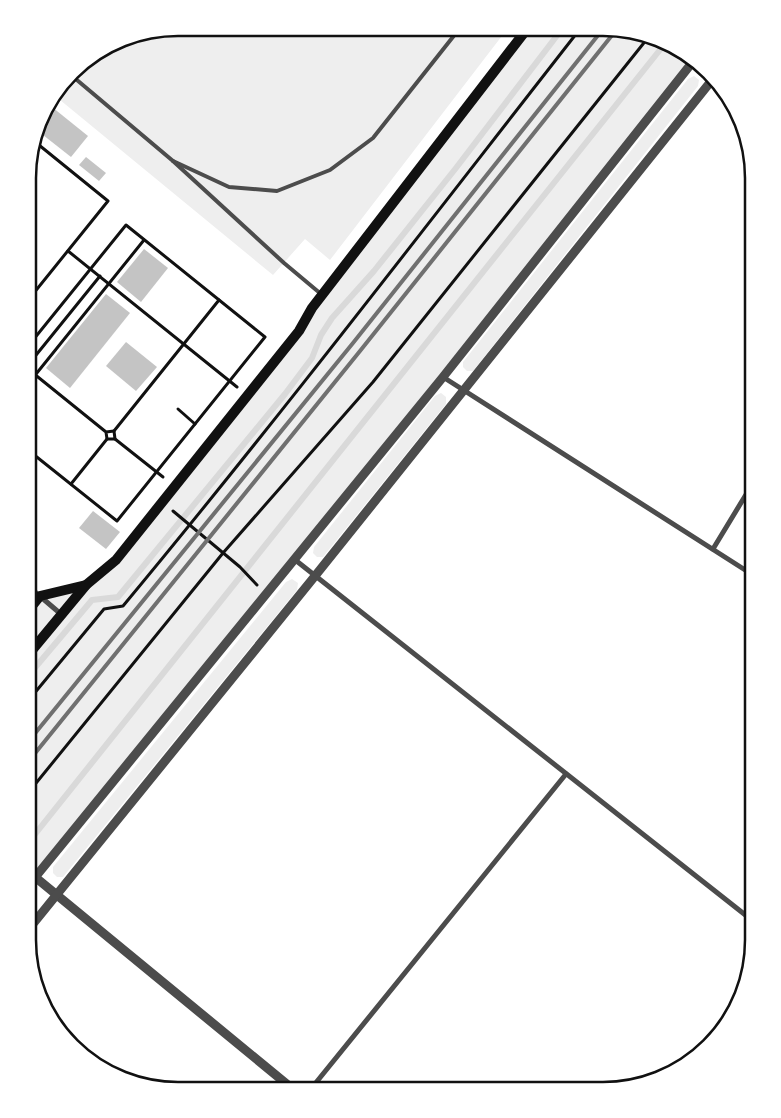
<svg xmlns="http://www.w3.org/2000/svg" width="781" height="1118" viewBox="0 0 781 1118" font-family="'Asap Condensed',sans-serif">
  <rect width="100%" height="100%" fill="#fff"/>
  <g fill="#eee">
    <polygon points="178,28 508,28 330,260 305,239 273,275 54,95 79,65 129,36"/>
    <polygon points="527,29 623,29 694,58 28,886 28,604 40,596 86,585 116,560"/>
    <polygon points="694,76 699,80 698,86 473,371 467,371 463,367 463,362 688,79"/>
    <polygon points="441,393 446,397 446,404 323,557 317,557 313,553 314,547 435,396"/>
    <polygon points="292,579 298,583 297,590 63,877 57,877 53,873 53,867 286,582"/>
  </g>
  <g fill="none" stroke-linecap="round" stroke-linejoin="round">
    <g stroke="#d9d9d9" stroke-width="6">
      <polyline points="28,676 92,600 118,597 285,394 312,358 321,335 332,318 374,271 456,168 562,29"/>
      <polyline points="28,843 663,46"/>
    </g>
  </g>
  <g fill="#c4c4c4">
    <polygon points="47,103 88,136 71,157 38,131"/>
    <polygon points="86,157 106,173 99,181 79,165"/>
    <polygon points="144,249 168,268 141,302 117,282"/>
    <polygon points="106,294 130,313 70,388 46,368"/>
    <polygon points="126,342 157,367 136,391 106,366"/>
    <polygon points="93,511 120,532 106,549 79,528"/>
  </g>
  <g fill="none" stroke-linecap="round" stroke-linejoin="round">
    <g stroke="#111" stroke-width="3">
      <polyline points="82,69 102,51"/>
      <polyline points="68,251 237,387"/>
      <polyline points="29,299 108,201 34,141"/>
      <polyline points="28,365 100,276"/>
      <polyline points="28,369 106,432 114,431 115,439 107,439 106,432"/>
      <polyline points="28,384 144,240"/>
      <polyline points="178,409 195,424"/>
      <polyline points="114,431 219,300"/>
      <polyline points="115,439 163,477"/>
      <polyline points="28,450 117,521 265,337 126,225 29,345"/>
      <polyline points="71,484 107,439"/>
      <polyline points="173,511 240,567 257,585"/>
      <path d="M28 701 104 609 123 606C280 417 429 222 580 29"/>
      <polyline points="28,793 223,553 373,382 647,39"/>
    </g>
    <g stroke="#4c4c4c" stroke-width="4">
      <polyline points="71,75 173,161 284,263 321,294"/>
      <polyline points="173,161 229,187 277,191 330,170 373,138 460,28"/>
    </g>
    <g stroke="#4c4c4c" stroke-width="5">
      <polyline points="443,377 753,575"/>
      <polyline points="713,549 753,483"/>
      <polyline points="294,559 753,921"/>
      <polyline points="28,586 62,615"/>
      <polyline points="310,1090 566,774"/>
    </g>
    <g stroke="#4c4c4c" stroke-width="9">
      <polyline points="35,877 294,1090"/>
      <polyline points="28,886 443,377 695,59"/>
      <polyline points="28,930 315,576 712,80"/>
    </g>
    <g stroke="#111" stroke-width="10">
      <polyline points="28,611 40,596 86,585"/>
      <polyline points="28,655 86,585 116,560 299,331 312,308 527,29"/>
    </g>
    <g stroke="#707070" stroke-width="4">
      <polyline points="28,742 353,343 603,29"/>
      <polyline points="28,762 360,351 617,29"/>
    </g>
  </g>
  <path d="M0 0H781V1118H0ZM178 36H603A142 142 0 0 1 745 178V940A142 142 0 0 1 603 1082H178A142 142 0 0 1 36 940V178A142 142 0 0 1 178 36Z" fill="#fff" fill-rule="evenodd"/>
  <path fill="none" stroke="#111" stroke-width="2.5" d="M178 36H603A142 142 0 0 1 745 178V940A142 142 0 0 1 603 1082H178A142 142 0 0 1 36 940V178A142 142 0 0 1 178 36Z"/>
</svg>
